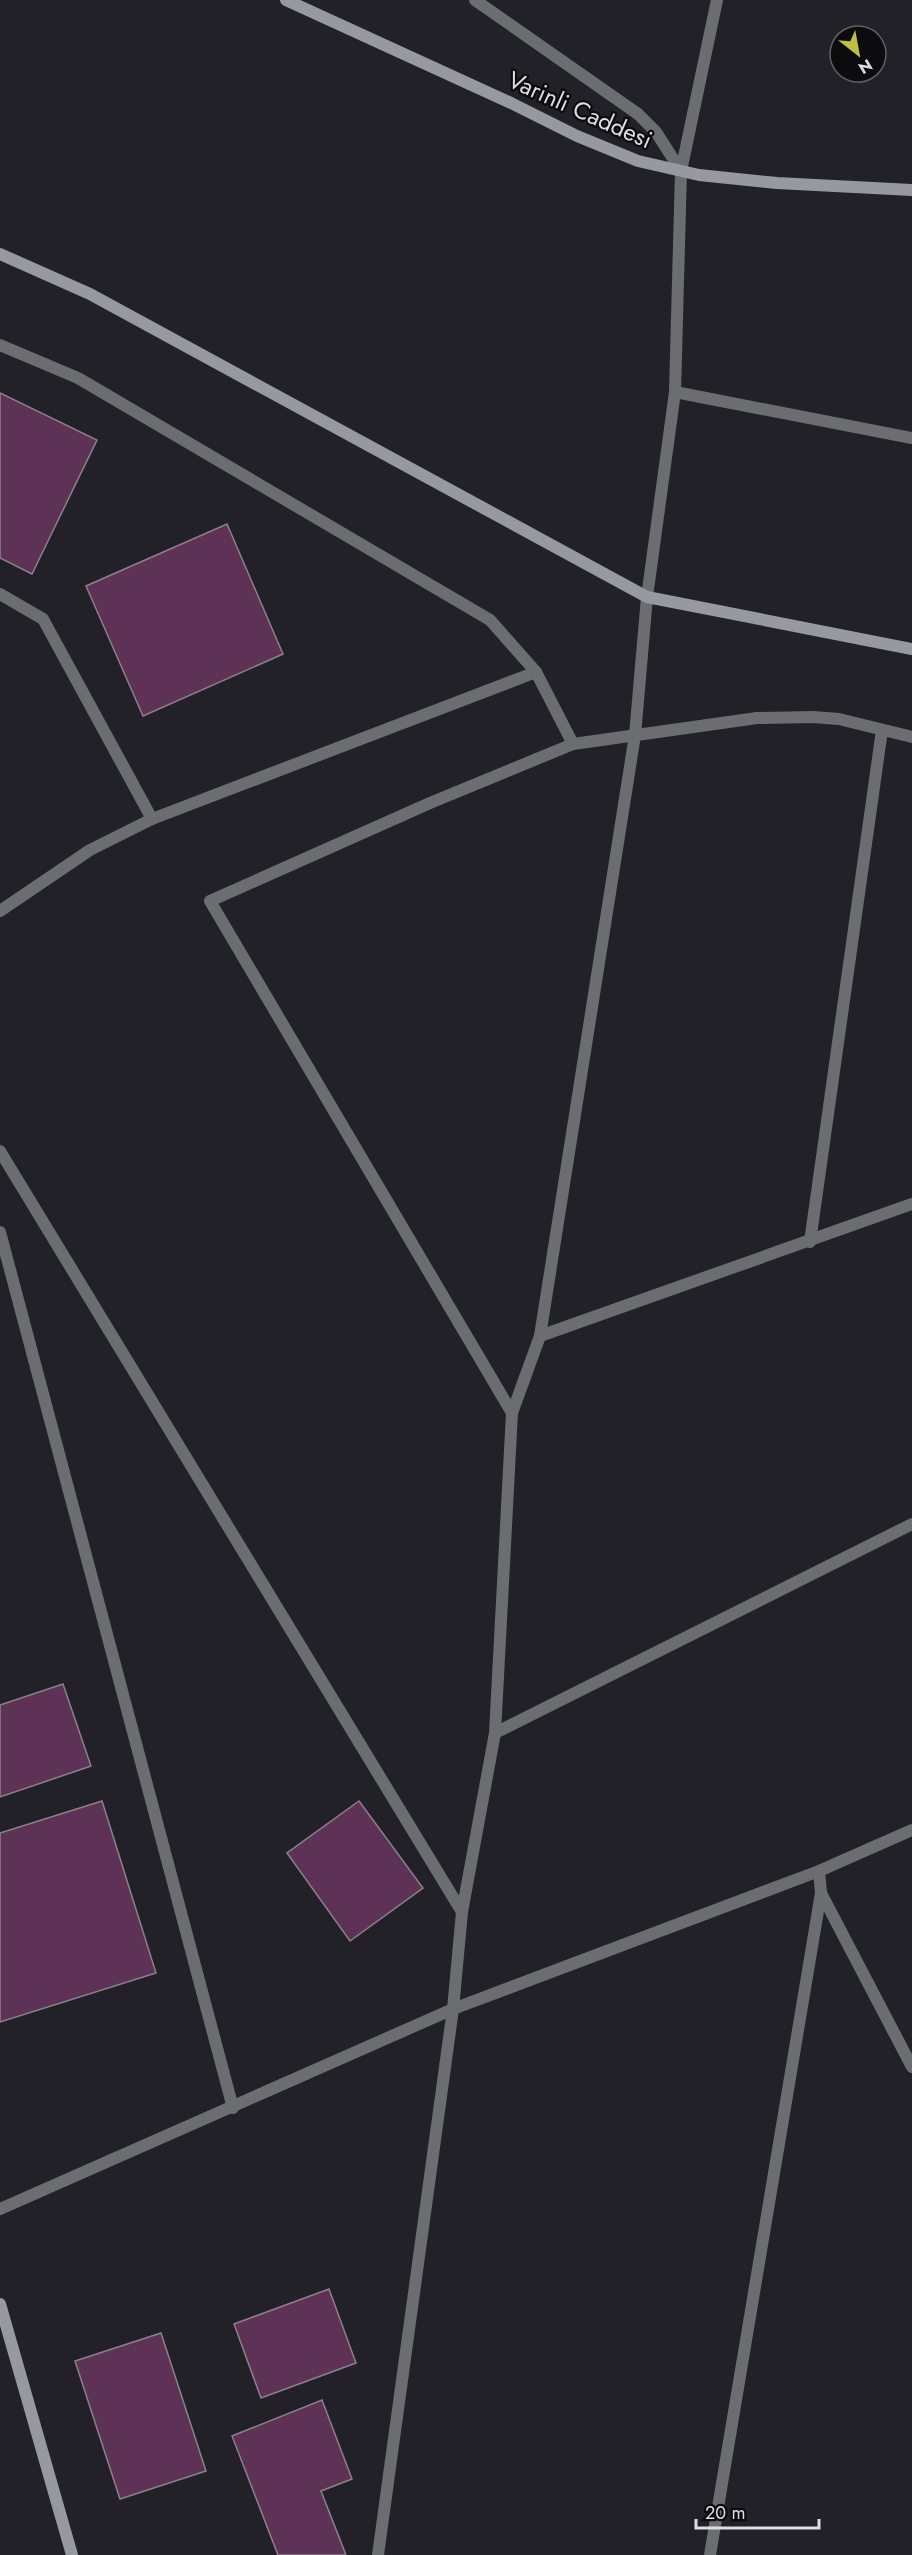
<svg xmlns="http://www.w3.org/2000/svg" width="912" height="2555" viewBox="0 0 912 2555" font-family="Jost,sans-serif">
  <rect width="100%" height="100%" fill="#232128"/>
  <g fill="#5e3256" stroke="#8b8289" stroke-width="1.5">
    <polygon points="0,393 97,440 32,574 0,558"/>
    <polygon points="227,524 283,654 143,716 86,586"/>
    <polygon points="63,1684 91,1766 0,1797 0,1705"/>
    <polygon points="102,1801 156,1973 0,2022 0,1833"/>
    <polygon points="359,1801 423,1888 350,1941 287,1853"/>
    <polygon points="329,2289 356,2363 261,2398 234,2324"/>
    <polygon points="161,2333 206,2471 120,2499 75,2361"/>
    <polygon points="322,2400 352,2479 321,2491 346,2555 278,2555 232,2436"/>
  </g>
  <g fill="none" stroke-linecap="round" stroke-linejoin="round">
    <g stroke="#6c6d71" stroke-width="12">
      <polyline points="475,0 638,114 656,132 681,171"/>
      <polyline points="0,345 78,378 490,620 536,672 573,744"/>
      <polyline points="675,392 912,438"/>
      <polyline points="0,594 43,619 152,819"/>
      <polyline points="0,911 90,850 152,819 536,672"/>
      <polyline points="0,1151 462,1912"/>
      <polyline points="0,1232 233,2108"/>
      <polyline points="810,1242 882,730"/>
      <polyline points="540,1336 912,1204"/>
      <polyline points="512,1413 210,901 430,803 573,744 757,718 813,717 839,719 912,737"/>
      <polyline points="495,1733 912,1524"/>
      <polyline points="821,1893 912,2067"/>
      <polyline points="0,2209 453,2009 819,1871 912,1830"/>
      <polyline points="378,2555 453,2009 462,1912 495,1733 512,1413 540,1336 635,735 647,597 675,392 681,171 717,0"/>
      <polyline points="710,2555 821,1893 819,1871"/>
    </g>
    <g stroke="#96999e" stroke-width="12">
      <polyline points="286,0 511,103 577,136 638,161 699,175 777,183 912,190"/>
      <polyline points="0,254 90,294 647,597 912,649"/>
      <polyline points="0,2304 72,2555"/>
    </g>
  </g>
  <g text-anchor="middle" stroke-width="4.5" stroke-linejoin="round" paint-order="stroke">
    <g font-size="24" fill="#dfdde2" stroke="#0c0b0e">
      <text transform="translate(580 110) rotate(24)" y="8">Varinli Caddesi</text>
    </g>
  </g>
  <g transform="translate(858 54) rotate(149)"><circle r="28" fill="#0c0b0e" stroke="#605f63" stroke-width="1.5"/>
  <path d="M0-4.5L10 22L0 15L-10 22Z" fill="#bcbf43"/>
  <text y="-9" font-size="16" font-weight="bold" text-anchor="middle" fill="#dfdde2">N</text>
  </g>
  <path d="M696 2519v9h123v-9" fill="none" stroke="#dfdde2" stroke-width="3"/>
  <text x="705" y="2519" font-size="18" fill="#dfdde2" stroke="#0c0b0e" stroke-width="4.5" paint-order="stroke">20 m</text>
</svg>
